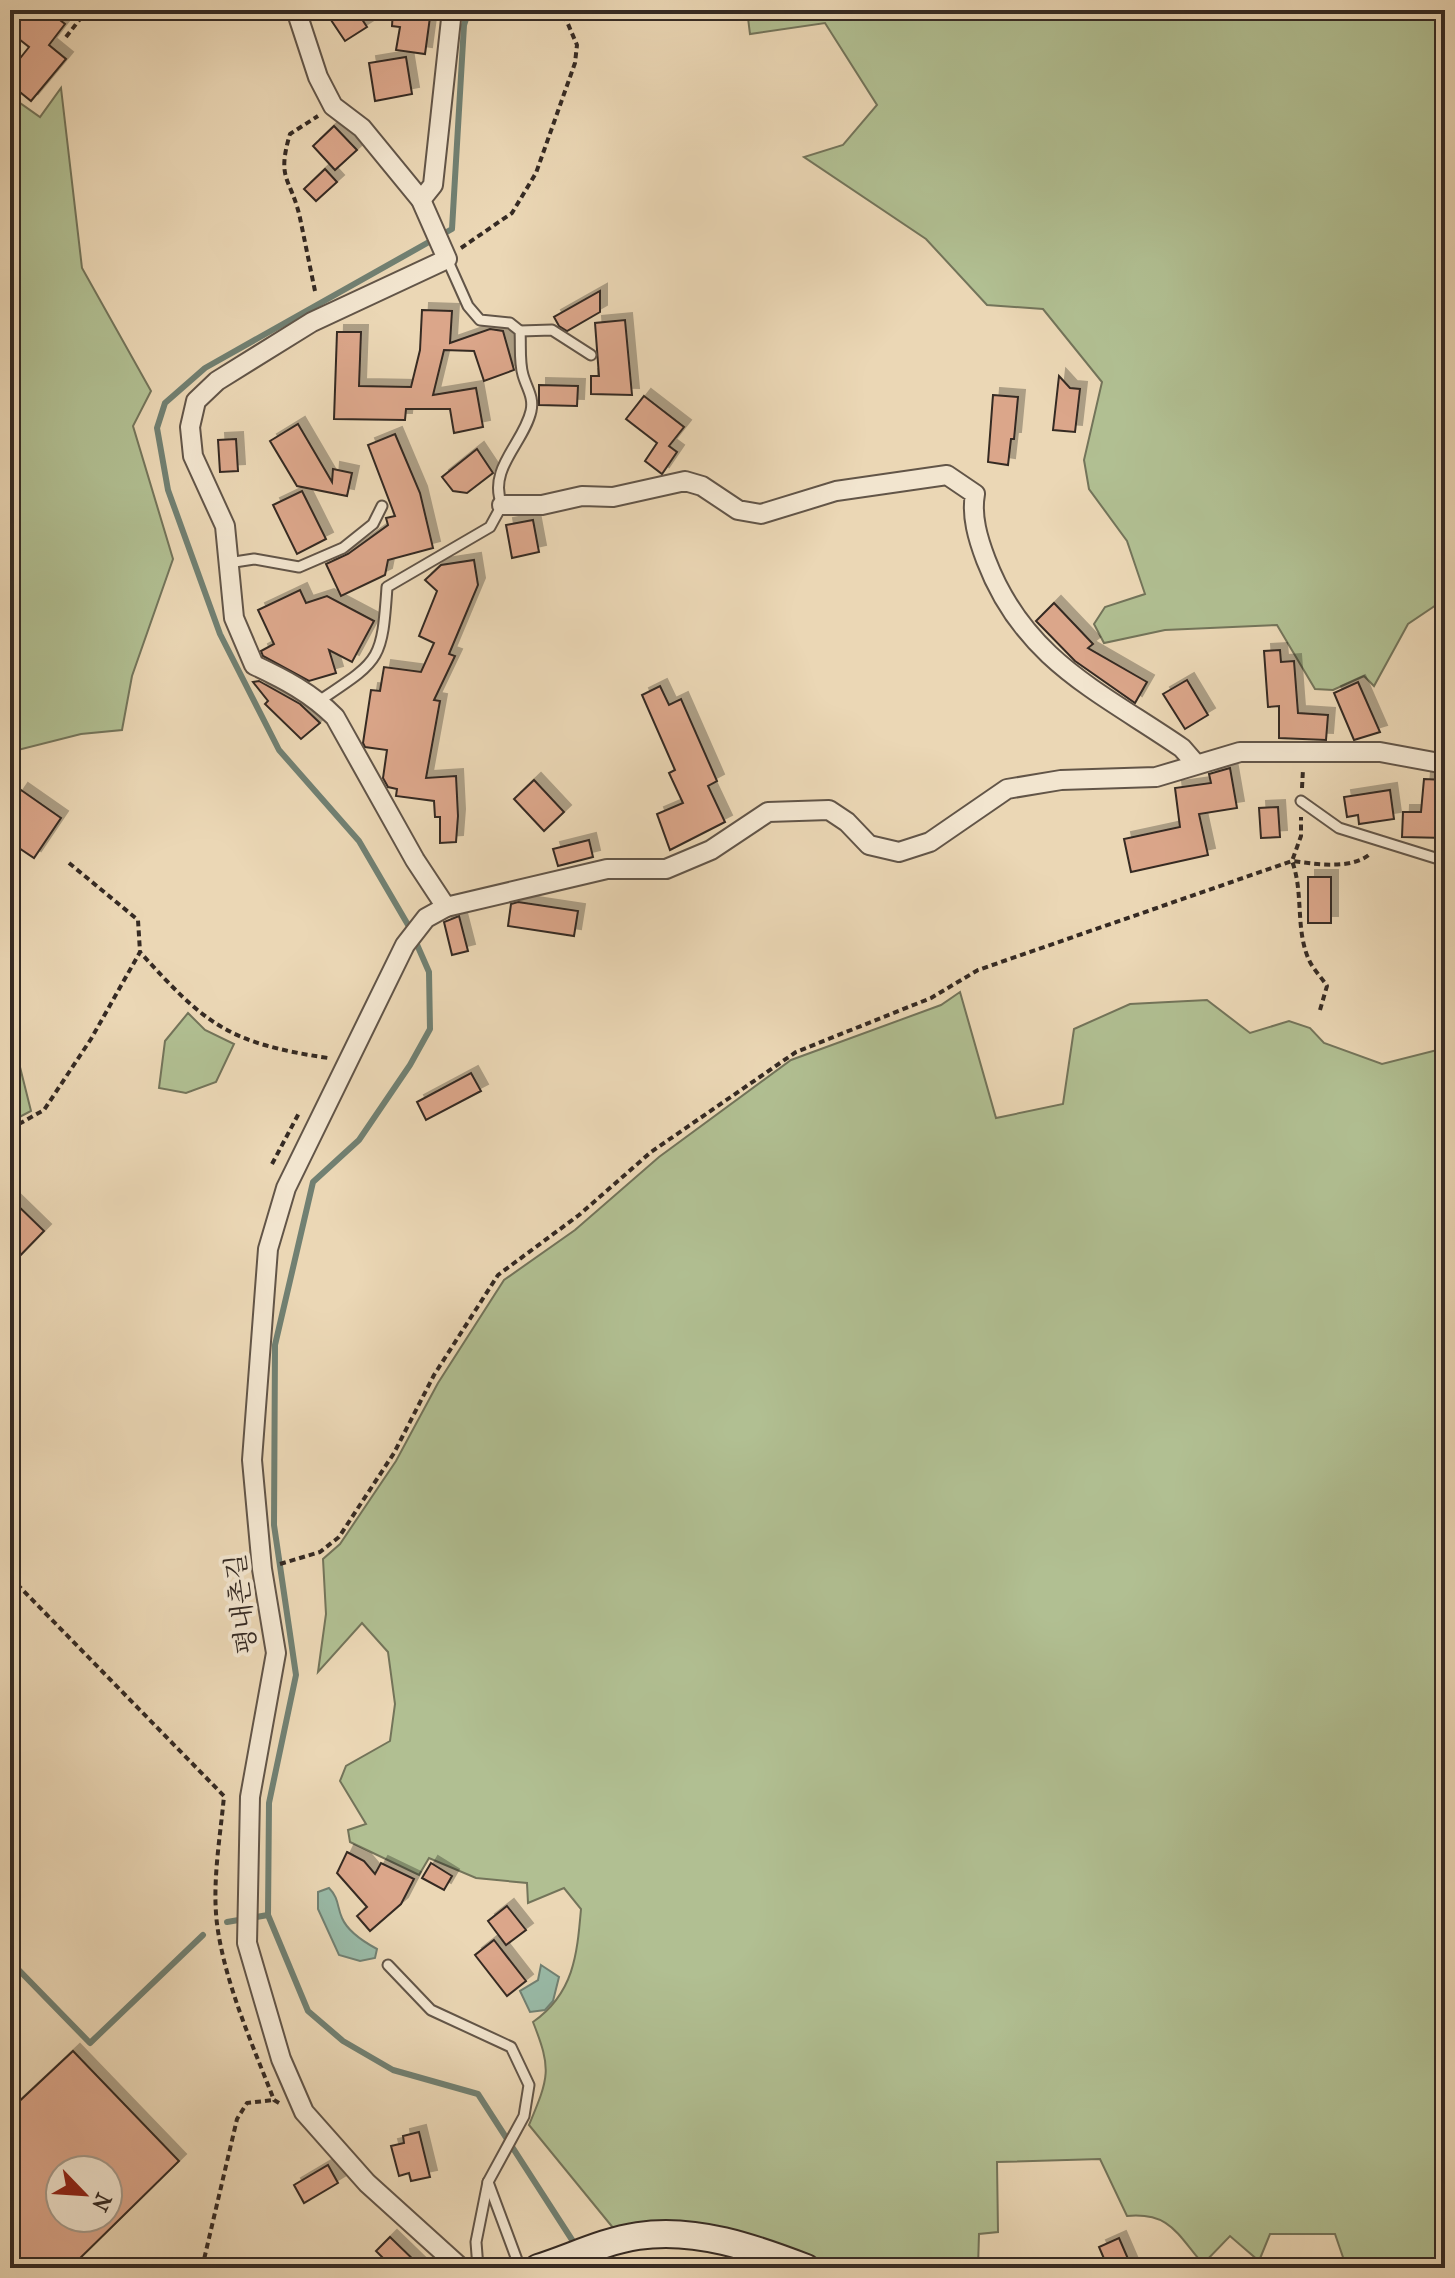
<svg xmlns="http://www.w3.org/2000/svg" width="1455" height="2278" viewBox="0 0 1455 2278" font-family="'IM FELL French Canon','Noto Serif KR',serif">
  <defs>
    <filter id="shadow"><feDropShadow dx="7" dy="-7" stdDeviation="0" flood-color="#0004"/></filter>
  </defs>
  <rect width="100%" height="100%" fill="#ebd7b5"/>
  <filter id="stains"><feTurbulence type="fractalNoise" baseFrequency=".0025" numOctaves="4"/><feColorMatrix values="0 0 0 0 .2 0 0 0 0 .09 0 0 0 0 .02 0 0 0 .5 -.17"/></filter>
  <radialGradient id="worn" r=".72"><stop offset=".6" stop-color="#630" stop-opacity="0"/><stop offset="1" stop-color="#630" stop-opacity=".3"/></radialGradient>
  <g fill="#b1bf92" stroke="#73745a" stroke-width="2">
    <polygon points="747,10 1445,10 1445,599 1408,624 1374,686 1364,676 1333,690 1315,689 1277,625 1165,630 1104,643 1094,624 1105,607 1145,594 1127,541 1089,489 1084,460 1102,382 1043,309 987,305 926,239 804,157 843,145 877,105 825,23 750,34"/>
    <polygon points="61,88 82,268 151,391 133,426 173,559 132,676 122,730 81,734 10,752 10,96 40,117"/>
    <path d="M960 992 996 1118 1063 1104 1074 1029 1130 1004 1207 1000 1250 1033 1289 1021 1310 1028 1324 1043 1382 1064 1445 1048V2259L1346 2266 1335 2234H1270L1259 2261 1230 2236 1203 2264C1177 2234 1170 2212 1127 2216L1100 2159 997 2162 998 2232 979 2234 978 2268H823L762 2242 614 2229 529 2125C549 2077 552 2070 533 2022 574 1993 577 1955 581 1909L564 1888 528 1903 527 1883 476 1878 429 1858 419 1875 350 1842 348 1830 366 1824 340 1781 346 1766 390 1741 395 1704 388 1652 362 1623 318 1672 326 1614 323 1559 340 1544 396 1461 438 1383 504 1280 575 1230 659 1157 791 1060 941 1005Z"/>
    <polygon points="188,1013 205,1030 234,1044 216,1082 186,1093 159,1088 165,1041"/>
    <polygon points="10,1059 20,1067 31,1111 10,1122"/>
  </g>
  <g fill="#99baa7" stroke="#718072" stroke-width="2">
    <path d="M329 1888C339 1898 337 1907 342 1918 348 1932 364 1942 377 1949L375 1958 360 1961 339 1955 318 1909V1892Z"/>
    <polygon points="541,1965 559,1977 553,2001 545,2010 530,2012 520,1991 538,1980"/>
  </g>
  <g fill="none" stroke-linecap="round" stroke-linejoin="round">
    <g stroke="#718072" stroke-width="6">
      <polyline points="411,930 359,841 279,750 220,634 168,490 157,428 165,403 205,368 452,229 464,25 469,10"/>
      <polyline points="415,940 429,972 430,1029 410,1065 359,1140 313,1182 275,1345 274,1525 296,1675 269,1803 268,1915 308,2011 343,2041 393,2070 478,2094 576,2246"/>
      <polyline points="227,1922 268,1915"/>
      <polyline points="10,1961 90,2043 203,1935"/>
    </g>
  </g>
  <g fill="#dba68a" stroke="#352a23" stroke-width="2" fill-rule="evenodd" filter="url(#shadow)">
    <polygon points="10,10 47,10 65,24 49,45 66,59 31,101 10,84 10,71 29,47 10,32"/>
    <polygon points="346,10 356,10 367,27 345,41 331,20"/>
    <polygon points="393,10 431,10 425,54 396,50 400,27 392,26"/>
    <polygon points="406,57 412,94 375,101 369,63"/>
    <polygon points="334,126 357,150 335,170 313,146"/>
    <polygon points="325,169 337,182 316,201 304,189"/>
    <polygon points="600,291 600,312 567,331 559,326 554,317"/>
    <polygon points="422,310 452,311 450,343 490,329 503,331 514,370 484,381 474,351 444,350 433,395 476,388 483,427 454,433 450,409 406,409 405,420 334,419 337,332 361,332 359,386 411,387 420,350"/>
    <polygon points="625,320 632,395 591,394 591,376 599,376 595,323"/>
    <polygon points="1059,376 1070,388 1080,389 1075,432 1053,430"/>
    <polygon points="539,385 578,386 577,406 539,405"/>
    <polygon points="993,395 1018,397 1014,439 1011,439 1008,465 988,462"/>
    <polygon points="644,396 684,427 669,446 677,452 662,474 645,461 657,443 626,419"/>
    <polygon points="298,424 332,482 333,469 352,473 347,496 297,486 270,441"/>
    <polygon points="395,434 420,493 433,548 388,560 385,575 341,596 326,564 348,554 388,525 386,518 395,516 368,445"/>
    <polygon points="236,439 238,471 220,472 218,440"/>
    <polygon points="477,449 493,473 467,493 453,491 442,477"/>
    <polygon points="302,491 326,539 297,554 273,505"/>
    <polygon points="533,520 539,552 512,558 506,525"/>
    <polygon points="474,560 478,585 449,654 455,656 434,700 440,701 426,778 456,776 458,816 456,842 440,843 440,817 435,817 434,801 396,796 397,789 388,787 383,778 387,750 365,747 363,743 371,690 380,691 384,667 421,672 434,643 419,636 437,591 425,580 441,565"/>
    <polygon points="300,590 306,603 327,596 374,621 352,662 329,650 336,673 309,681 263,656 261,651 274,644 258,610"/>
    <polygon points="1054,603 1093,644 1088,648 1147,682 1135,703 1075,661 1036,621"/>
    <polygon points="1280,650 1281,662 1294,661 1298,713 1328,715 1326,740 1279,738 1279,706 1268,707 1264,651"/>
    <polygon points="1187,680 1208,715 1185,729 1163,694"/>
    <polygon points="259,681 300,704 320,723 301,739 265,704 268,701 253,682"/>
    <polygon points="1358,682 1380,732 1354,740 1334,693"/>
    <polygon points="660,686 669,705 681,699 717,781 708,786 725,822 670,850 657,814 683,803 669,773 675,770 642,695"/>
    <polygon points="1230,768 1237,808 1199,814 1208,855 1131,872 1124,839 1180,827 1175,788 1211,783 1209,774"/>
    <polygon points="1424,779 1445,780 1445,838 1402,837 1403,812 1421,812"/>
    <polygon points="534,780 564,812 544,831 514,799"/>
    <polygon points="21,790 61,818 34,858 10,842 10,806"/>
    <polygon points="1390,790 1394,819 1359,824 1358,815 1347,817 1344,797"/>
    <polygon points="1278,807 1280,837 1261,838 1259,808"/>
    <polygon points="589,840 593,857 558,866 553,849"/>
    <rect x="1308" y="877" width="23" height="46"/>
    <polygon points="518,902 578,911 574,936 508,926 511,904"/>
    <polygon points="459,916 468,951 452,955 444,922"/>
    <polygon points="471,1073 481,1091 426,1120 417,1102"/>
    <polygon points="10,1198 44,1231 10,1266"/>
    <polygon points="347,1852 364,1861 375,1874 381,1863 414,1879 401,1904 370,1931 357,1916 367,1907 337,1873"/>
    <polygon points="431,1863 452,1876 444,1890 422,1878"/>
    <polygon points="507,1906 526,1930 506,1945 488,1921"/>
    <polygon points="494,1940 526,1981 507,1996 475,1955"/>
    <path d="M73 2051 179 2161 70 2268H10V2110ZM60 2170H108V2218H60Z"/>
    <polygon points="419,2132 430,2177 411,2181 409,2173 399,2176 391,2146 404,2143 403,2136"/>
    <polygon points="328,2165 338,2183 304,2203 294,2185"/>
    <polygon points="390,2237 422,2268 393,2268 376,2251"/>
    <polygon points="1119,2238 1132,2268 1108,2268 1099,2247"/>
  </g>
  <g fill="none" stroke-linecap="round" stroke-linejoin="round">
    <g stroke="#625548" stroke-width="13">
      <g id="service">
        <polyline points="520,331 552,330 591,355"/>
        <polyline points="228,563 254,559 299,567 343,548 373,524 382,506"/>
        <path d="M319 701C380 660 382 662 387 587L490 527 502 505C487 469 524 443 531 411 534 397 527 389 523 375 519 362 521 345 520 331L510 323 480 320 468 306 447 259"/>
        <polyline points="1301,801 1339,828 1445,861"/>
        <polyline points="388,1965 431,2010 511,2047 529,2085 524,2116 488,2182 520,2268"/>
        <polyline points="478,2268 476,2242 488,2182"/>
      </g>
    </g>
    <g stroke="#625548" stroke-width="22">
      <g id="minor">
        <path d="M296 10 318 77 333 106 362 128 421 200 447 259 312 322 217 381 196 401 190 427 193 456 225 526 234 618 254 665C284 679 311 693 335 717L415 860 446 907"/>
        <polyline points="421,200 433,185 452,10"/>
        <path d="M502 505H542L582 496 613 497 685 481 702 486 738 510 761 514 836 491 947 475 975 494C971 516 978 539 986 560 1024 660 1099 691 1182 748L1195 763"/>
        <polyline points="461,2268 367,2183 304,2112 281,2059 247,1943 250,1797 276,1653 262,1569 252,1460 268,1249 286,1188 405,945 426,918 446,907 607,869 666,869 711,850 768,812 829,810 847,822 869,845 899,852 930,842 1007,789 1061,780 1156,777 1240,752 1380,752 1445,764"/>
      </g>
    </g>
    <g stroke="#352a23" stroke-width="30">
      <path id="secondary" d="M538 2268C570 2258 604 2241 638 2236 695 2227 754 2248 806 2268"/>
    </g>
    <g stroke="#352a23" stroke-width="4" stroke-dasharray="6 4" stroke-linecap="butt">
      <polyline points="148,10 154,10"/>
      <polyline points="66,37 87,10"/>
      <polyline points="461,248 512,213 536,173 575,63 577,45 562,10"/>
      <path d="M315 291C310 267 305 242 300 218 291 177 276 181 290 134L318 116"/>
      <polyline points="1302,788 1303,769"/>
      <polyline points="69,863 138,920 140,952"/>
      <path d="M1320 1010 1327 986C1322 978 1313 969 1309 960 1295 929 1304 893 1292 861 1315 864 1351 870 1370 854"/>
      <path d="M10 1129 44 1110 91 1039 140 952C206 1025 228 1043 328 1058"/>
      <polyline points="272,1164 299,1113"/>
      <polyline points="280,1564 320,1552 339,1537 394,1453 434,1375 498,1275 579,1215 651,1152 796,1052 931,998 978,970 1292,861 1301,836 1301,817"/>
      <path d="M10 1577 224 1796C220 1840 211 1887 218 1931 227 1988 253 2046 274 2100L279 2103"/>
      <polyline points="202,2268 237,2119 247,2103 274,2100"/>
    </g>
    <use href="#service" stroke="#f2e5cf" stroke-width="9"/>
    <use href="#minor" stroke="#f2e5cf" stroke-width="18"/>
    <use href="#secondary" stroke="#f2e5cf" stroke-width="26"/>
  </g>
  <g text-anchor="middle" stroke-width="8" stroke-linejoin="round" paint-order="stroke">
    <g font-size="26" fill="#352a23" stroke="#f2e5cf">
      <text transform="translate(241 1604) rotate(-97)" y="9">평내촌길</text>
    </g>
  </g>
  <rect width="1455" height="2278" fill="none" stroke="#ebd7b5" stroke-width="40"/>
  <rect x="12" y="12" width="1431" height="2254" fill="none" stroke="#352a23" stroke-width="4"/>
  <rect x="20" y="20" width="1415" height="2238" fill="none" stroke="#352a23" stroke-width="2"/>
  <g transform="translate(84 2194) rotate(115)"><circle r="38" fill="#f2e5cf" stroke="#a69a8a" stroke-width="2"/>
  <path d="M0-6L14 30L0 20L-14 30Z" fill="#8f2418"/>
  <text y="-12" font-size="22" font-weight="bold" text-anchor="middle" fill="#352a23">N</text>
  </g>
  <rect width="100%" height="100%" filter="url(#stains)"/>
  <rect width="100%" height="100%" fill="url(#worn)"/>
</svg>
